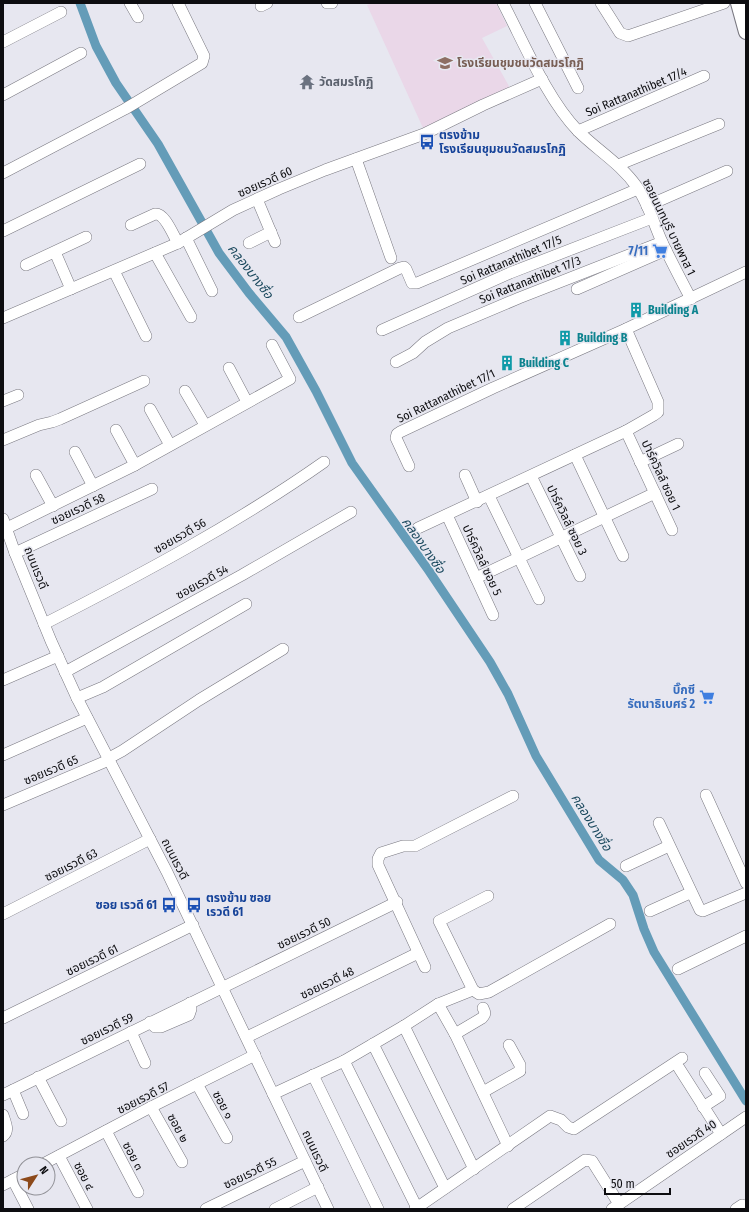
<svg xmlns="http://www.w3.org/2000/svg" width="749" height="1212" viewBox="0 0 749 1212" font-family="'Fira Sans Condensed','Noto Sans Thai',sans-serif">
  <rect width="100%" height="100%" fill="#e7e7f0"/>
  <polygon fill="#ead7e8" points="373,3 496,3 507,26 482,38 510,88 423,128 367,5"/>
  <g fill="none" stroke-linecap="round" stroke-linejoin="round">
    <polyline stroke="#649cb8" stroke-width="9" points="80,3 96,46 116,83 158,144 219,253 249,293 286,337 316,391 352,463 429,571 490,662 508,694 536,756 599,860 623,880 633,895 644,929 654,952 746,1101"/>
    <g stroke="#797880" stroke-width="12">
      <g id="minor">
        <polyline points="130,3 138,17"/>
        <polyline points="327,3 332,3"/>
        <path d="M503 3C524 43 547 99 578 131 597 150 621 164 637 187 648 203 654 224 662 242 671 261 681 280 691 299"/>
        <polyline points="535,3 578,88"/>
        <polyline points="601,3 620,33 628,36 724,3"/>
        <polyline points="261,6 267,3"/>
        <polyline points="3,42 61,12"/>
        <polyline points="3,95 81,53"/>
        <polyline points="578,131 704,76"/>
        <polyline points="356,159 391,258"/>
        <polyline points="618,165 719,124"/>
        <polyline points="3,173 125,109 202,63 204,56 178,3"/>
        <polyline points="257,199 275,242"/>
        <polyline points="647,206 727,171"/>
        <path d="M131 225 155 214C165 213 173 235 178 243"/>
        <polyline points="3,231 140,164"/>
        <polyline points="186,238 212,291"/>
        <polyline points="249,243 271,232"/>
        <polyline points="55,252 71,289"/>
        <polyline points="155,253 191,317"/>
        <polyline points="26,265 86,237"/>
        <polyline points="114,271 146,336"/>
        <polyline points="577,289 666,250"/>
        <polyline points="299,317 400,268 404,267 406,269 412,283 417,283 638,189"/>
        <polyline points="3,318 178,243 233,210 279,189 325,170 424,134 483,105 542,79"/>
        <polyline points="382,330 510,273 652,218"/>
        <polyline points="396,362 413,353 425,342 448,328 519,298 662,242"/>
        <polyline points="229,368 247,402"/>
        <polyline points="185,391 205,425"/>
        <polyline points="3,401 18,395"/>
        <polyline points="150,409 170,445"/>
        <polyline points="116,430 135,465"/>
        <polyline points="626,431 672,530"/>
        <polyline points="3,440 39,425 52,422 60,419 144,381"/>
        <polyline points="75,452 93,486"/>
        <polyline points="575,455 623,556"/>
        <polyline points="640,462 678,444"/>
        <polyline points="409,466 396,438 397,434 400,432 493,388 626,329 746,272"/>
        <polyline points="36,475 53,506"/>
        <polyline points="465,475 477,502"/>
        <polyline points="531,476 580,576"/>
        <polyline points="489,496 539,599"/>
        <polyline points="447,515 493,615"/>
        <polyline points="3,519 15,553 51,641 77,698 167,872 328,1209"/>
        <polyline points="418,528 626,431 654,415 658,412 658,402 626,329"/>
        <polyline points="3,530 135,465 290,379 272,345"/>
        <polyline points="15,553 152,489"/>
        <polyline points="476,578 655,493"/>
        <path d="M44 624C140 575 236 524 324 462"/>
        <polyline points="65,672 242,575 351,512"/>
        <polyline points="3,680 58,656"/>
        <polyline points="77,698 103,687 246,604"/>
        <polyline points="3,755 87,718"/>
        <polyline points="109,758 122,751 199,700 283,649"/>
        <polyline points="706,795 746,883"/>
        <polyline points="3,805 109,760"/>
        <polyline points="659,823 700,910 703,911 746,893"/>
        <polyline points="626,866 669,846"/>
        <polyline points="488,896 439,921 473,990 479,994 489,992 610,924"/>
        <polyline points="650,911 690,893"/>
        <polyline points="3,914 150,839"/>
        <polyline points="425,967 378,865 378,859 381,853 403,846 415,846 513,796"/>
        <polyline points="678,969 746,936"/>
        <polyline points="438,1004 455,1034 508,1146"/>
        <polyline points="3,1018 193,925"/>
        <polyline points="150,1022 155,1027 161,1027 189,1015 191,1009 190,1003"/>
        <polyline points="404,1026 474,1169"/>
        <polyline points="131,1032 145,1063"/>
        <path d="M455 1034 482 1018C486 1014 485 1012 483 1008"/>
        <polyline points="247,1037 418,953"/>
        <polyline points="373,1044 445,1188"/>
        <polyline points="344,1061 417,1208"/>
        <polyline points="679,1068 721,1134"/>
        <polyline points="313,1075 378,1209"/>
        <polyline points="38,1077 61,1121"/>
        <polyline points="197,1084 227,1138"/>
        <polyline points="13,1090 23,1114"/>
        <polyline points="483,1092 520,1071 520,1065 509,1045"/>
        <polyline points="273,1094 344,1061 404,1026 438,1004 473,990"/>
        <polyline points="3,1095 397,902"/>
        <polyline points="151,1107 182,1162"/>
        <polyline points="703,1107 720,1096 705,1073"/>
        <path d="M3 1115C5 1122 10 1131 3 1136"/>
        <polyline points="106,1131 138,1192"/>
        <polyline points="59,1156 87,1209"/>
        <polyline points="43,1164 151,1107 255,1055"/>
        <polyline points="13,1180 28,1209"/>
        <polyline points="3,1185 24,1174"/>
        <polyline points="206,1209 305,1161"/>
        <polyline points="275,1209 318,1187"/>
        <polyline points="415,1209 550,1116 561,1120 568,1127 574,1129 682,1058"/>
        <polyline points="513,1209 585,1160 592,1161 619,1204"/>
        <polyline points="612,1209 746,1117"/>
        <polyline points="736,1209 742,1205"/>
      </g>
    </g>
    <g stroke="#797880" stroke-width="16">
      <polyline id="major" points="738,3 746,32"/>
    </g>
    <use href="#minor" stroke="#fff" stroke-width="11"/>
    <use href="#major" stroke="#fff" stroke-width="14"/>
  </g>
  <defs>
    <g id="school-bare" transform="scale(1.2)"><path d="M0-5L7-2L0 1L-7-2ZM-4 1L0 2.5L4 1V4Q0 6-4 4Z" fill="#8d6e63" stroke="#e7e7f0" stroke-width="2.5" paint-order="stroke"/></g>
    <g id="temple-bare" transform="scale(1.2)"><path d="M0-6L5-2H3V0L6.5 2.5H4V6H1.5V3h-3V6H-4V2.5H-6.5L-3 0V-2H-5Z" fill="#6b7280" stroke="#e7e7f0" stroke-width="2.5" paint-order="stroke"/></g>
    <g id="bus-bare" transform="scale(1.2)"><path d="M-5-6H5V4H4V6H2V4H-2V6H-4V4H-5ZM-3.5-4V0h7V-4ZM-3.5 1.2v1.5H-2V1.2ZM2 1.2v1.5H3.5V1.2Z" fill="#1a4fb4" stroke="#e7e7f0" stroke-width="2.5" paint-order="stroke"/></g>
    <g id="supermarket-bare" transform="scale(1.2)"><path d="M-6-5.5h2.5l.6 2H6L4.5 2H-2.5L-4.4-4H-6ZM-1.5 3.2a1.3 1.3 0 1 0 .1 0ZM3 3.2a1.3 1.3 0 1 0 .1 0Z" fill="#3f7fe0" stroke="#e7e7f0" stroke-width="2.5" paint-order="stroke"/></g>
    <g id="building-bare" transform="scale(1.2)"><path d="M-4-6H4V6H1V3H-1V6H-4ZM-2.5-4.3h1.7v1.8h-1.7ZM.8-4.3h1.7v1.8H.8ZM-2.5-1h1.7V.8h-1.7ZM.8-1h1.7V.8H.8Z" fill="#0f9aa8" stroke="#e7e7f0" stroke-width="2.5" paint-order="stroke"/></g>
  </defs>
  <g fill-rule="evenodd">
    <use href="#school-bare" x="445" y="63"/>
    <use href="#temple-bare" x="307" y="82"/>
    <use href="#bus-bare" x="427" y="142"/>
    <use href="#supermarket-bare" x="660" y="251"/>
    <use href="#building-bare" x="636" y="310"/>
    <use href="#building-bare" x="565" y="338"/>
    <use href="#building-bare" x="507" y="363"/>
    <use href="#supermarket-bare" x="707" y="697"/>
    <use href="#bus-bare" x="169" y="905"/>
    <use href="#bus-bare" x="194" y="905"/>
  </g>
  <g text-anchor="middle" stroke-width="3" stroke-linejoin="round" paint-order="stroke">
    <g font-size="12" font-weight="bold" fill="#785e54" stroke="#e7e7f0" text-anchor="start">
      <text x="457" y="67">โรงเรียนชุมชนวัดสมรโกฏิ</text>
    </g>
    <g font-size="12" font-weight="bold" fill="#5b616d" stroke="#e7e7f0" text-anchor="start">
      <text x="319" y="86">วัดสมรโกฏิ</text>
    </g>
    <g font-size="12" fill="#0d0d10" stroke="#e7e7f0">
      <text transform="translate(636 92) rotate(-23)" y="4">Soi Rattanathibet 17/4</text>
      <text transform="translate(265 182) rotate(-24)" y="4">ซอยเรวดี 60</text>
      <text transform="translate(669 227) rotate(64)" y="4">ซอยนนทบุรี บายพาส 1</text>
      <text transform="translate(511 260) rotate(-23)" y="4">Soi Rattanathibet 17/5</text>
      <text transform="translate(530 280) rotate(-22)" y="4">Soi Rattanathibet 17/3</text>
      <text transform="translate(446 396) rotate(-26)" y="4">Soi Rattanathibet 17/1</text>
      <text transform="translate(661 475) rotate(65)" y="4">ปาร์ควิลล์ ซอย 1</text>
      <text transform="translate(78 509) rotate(-25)" y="4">ซอยเรวดี 58</text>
      <text transform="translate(567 520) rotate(64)" y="4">ปาร์ควิลล์ ซอย 3</text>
      <text transform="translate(180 536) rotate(-30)" y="4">ซอยเรวดี 56</text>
      <text transform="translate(482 560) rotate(65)" y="4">ปาร์ควิลล์ ซอย 5</text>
      <text transform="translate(36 568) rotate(68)" y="4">ถนนเรวดี</text>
      <text transform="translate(202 582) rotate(-29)" y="4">ซอยเรวดี 54</text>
      <text transform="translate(51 770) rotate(-23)" y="4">ซอยเรวดี 65</text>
      <text transform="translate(175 859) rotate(63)" y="4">ถนนเรวดี</text>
      <text transform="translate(71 865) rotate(-27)" y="4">ซอยเรวดี 63</text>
      <text transform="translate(304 933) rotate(-26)" y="4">ซอยเรวดี 50</text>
      <text transform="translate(92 960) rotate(-26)" y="4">ซอยเรวดี 61</text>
      <text transform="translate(327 983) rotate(-26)" y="4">ซอยเรวดี 48</text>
      <text transform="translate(107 1029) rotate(-26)" y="4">ซอยเรวดี 59</text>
      <text transform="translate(143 1098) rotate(-27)" y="4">ซอยเรวดี 57</text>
      <text transform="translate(223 1105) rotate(61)" y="4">ซอย ๑</text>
      <text transform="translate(178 1128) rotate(61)" y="4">ซอย ๒</text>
      <text transform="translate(691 1139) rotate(-34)" y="4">ซอยเรวดี 40</text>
      <text transform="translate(315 1151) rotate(65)" y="4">ถนนเรวดี</text>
      <text transform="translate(133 1156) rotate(62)" y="4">ซอย ๓</text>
      <text transform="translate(250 1173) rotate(-26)" y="4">ซอยเรวดี 55</text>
      <text transform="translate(84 1176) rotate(62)" y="4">ซอย ๔</text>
    </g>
    <g font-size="12" font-weight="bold" fill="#164399" stroke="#e7e7f0" text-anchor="start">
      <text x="439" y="139">ตรงข้าม<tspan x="439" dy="14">โรงเรียนชุมชนวัดสมรโกฏิ</tspan></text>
      <text x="206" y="902">ตรงข้าม ซอย<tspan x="206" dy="14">เรวดี 61</tspan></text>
      <text x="157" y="909" text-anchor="end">ซอย เรวดี 61</text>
    </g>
    <g font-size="12" font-weight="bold" fill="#366cbe" stroke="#e7e7f0" text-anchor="end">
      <text x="648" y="255">7/11</text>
      <text x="695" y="694">บิ๊กซี<tspan x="695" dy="14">รัตนาธิเบศร์ 2</tspan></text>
    </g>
    <g font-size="12" font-weight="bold" fill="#0d838f" stroke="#e7e7f0" text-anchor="start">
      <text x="648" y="314">Building A</text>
      <text x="577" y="342">Building B</text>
      <text x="519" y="367">Building C</text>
    </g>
    <g font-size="13" font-style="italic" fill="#1a485d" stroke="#e7e7f0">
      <text transform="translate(251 271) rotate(52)" y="5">คลองบางซื่อ</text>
      <text transform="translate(424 545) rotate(55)" y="5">คลองบางซื่อ</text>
      <text transform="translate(592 822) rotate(58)" y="5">คลองบางซื่อ</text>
    </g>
  </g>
  <rect width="749" height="1212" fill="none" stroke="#0d0d10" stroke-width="8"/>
  <g transform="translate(36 1176) rotate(54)"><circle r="19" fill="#e7e7f0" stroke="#909096"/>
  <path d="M0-3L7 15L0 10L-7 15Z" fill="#8c491a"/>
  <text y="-6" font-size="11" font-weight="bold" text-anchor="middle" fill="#0d0d10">N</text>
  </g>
  <path d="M605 1188v6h65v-6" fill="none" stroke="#0d0d10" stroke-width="2"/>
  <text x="611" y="1188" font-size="12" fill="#0d0d10" stroke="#e7e7f0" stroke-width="3" paint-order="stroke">50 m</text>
</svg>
